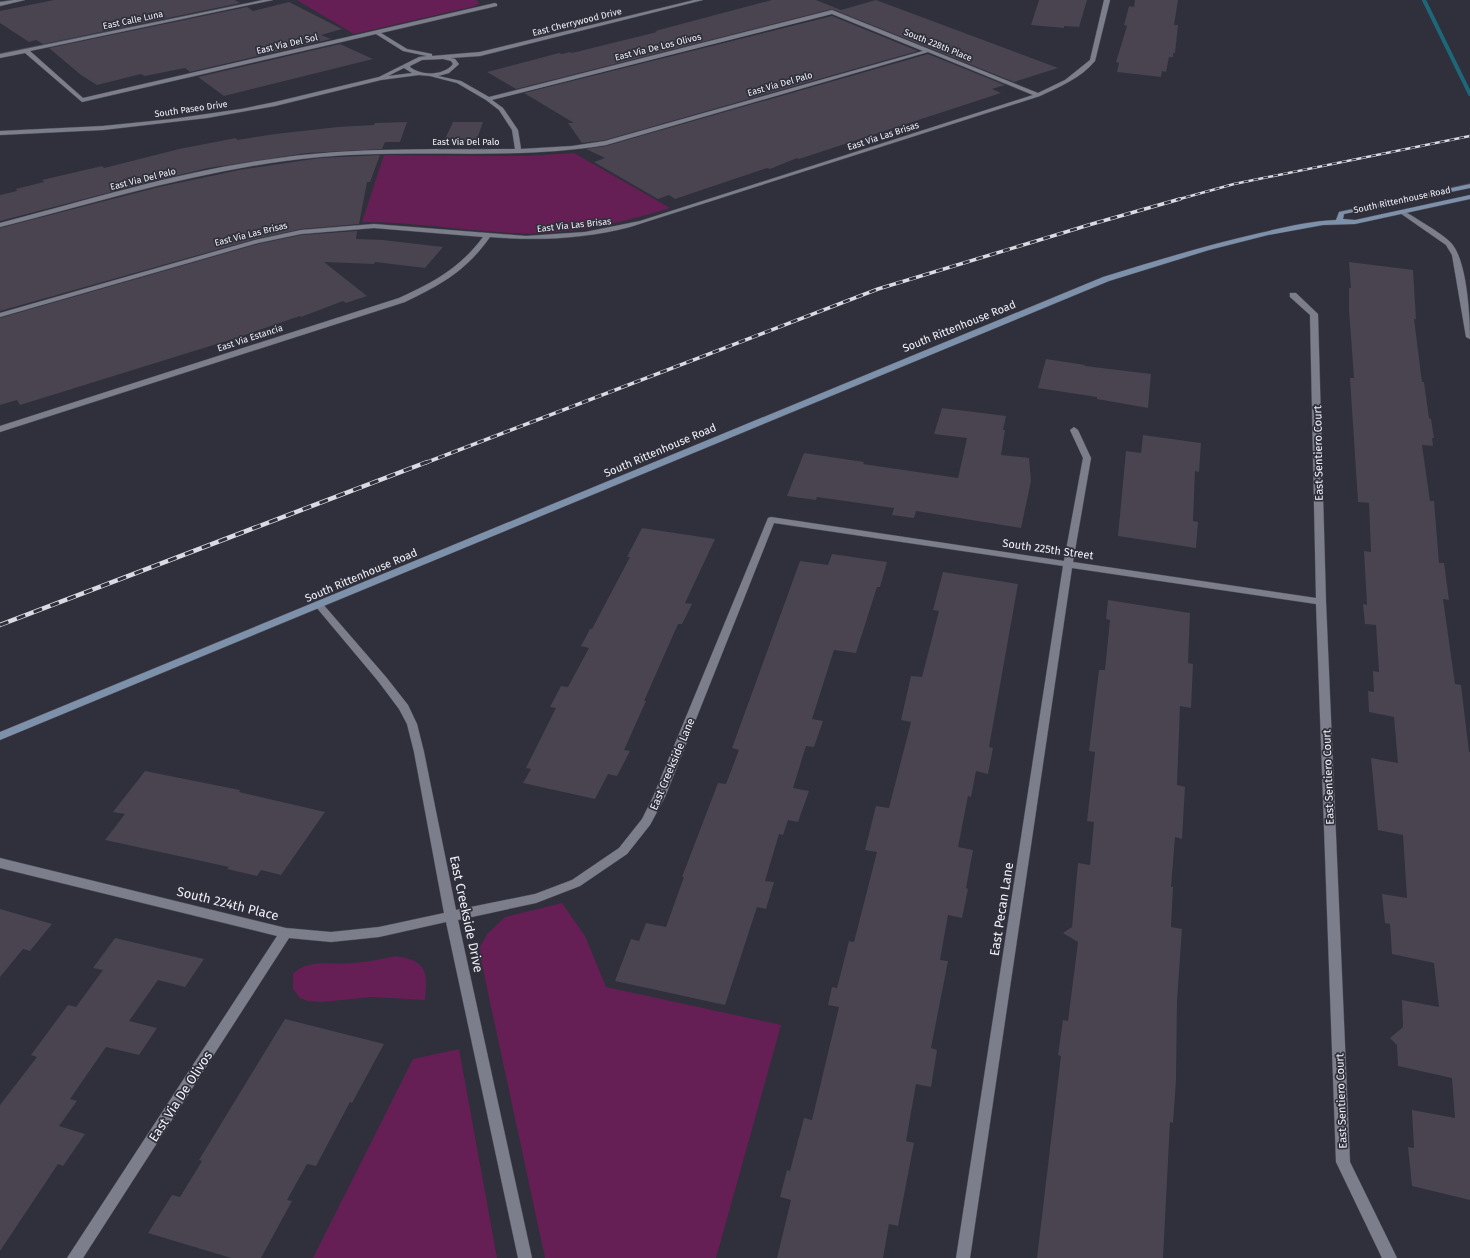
<svg xmlns="http://www.w3.org/2000/svg" width="1470" height="1258" viewBox="0 0 1470 1258" font-family="'Fira Sans',sans-serif">
  <rect width="100%" height="100%" fill="#2f303b"/>
  <g fill="#651f55">
    <polygon points="297,0 476,0 480,3 475,6 354,34"/>
    <path d="M574 153 670 208C618 224 566 236 511 233 462 230 412 222 362 222L384 155 525 156Z"/>
    <polygon points="562,903 585,936 606,987 781,1025 716,1258 545,1258 481,960 480,947 487,934 505,917"/>
    <path d="M396 956C427 961 428 972 425 1000L372 997 322 1002 308 1001 300 998 293 989V974C307 958 334 965 353 963 368 962 382 959 396 956Z"/>
    <polygon points="459,1049 497,1258 313,1258 413,1059"/>
  </g>
  <g fill="none" stroke-linecap="round" stroke-linejoin="round">
    <polyline stroke="#1d6779" stroke-width="4" points="1424,0 1470,94"/>
  </g>
  <g fill="#49444f">
    <polygon points="54,0 235,0 240,3 43,44 36,40 29,42 0,23 0,11"/>
    <polygon points="772,0 816,0 841,10 876,0 1058,68 1014,82 832,9 516,89 487,72 559,53 562,54 570,52 572,53 657,32 655,31"/>
    <polygon points="1039,0 1087,0 1079,27 1064,26 1064,28 1031,25"/>
    <polygon points="1135,0 1178,0 1174,25 1178,25 1175,53 1173,53 1173,57 1169,57 1166,72 1162,71 1161,77 1117,72 1119,63 1116,62 1127,26 1124,25 1129,6 1134,7"/>
    <polygon points="289,2 342,29 321,35 331,39 190,72 185,68 145,76 141,74 97,85 81,75 49,48 247,7 253,11"/>
    <polygon points="832,16 918,51 605,140 582,143 568,123 574,123 524,93"/>
    <polygon points="340,44 373,59 224,96 198,77"/>
    <polygon points="928,54 1005,85 992,89 1001,93 799,159 797,158 770,169 767,168 675,199 669,195 658,199 594,162 605,158 586,149 606,146"/>
    <polygon points="407,122 400,142 385,142 382,149 308,153 208,168 138,185 0,221 0,195 17,191 16,189 44,182 42,180 102,166 104,168 116,165 179,149 236,138 237,140 275,134 338,127 374,125 375,123"/>
    <polygon points="453,122 483,122 476,142 444,141"/>
    <polygon points="380,155 370,182 367,182 359,224 301,229 255,239 0,311 0,228 159,187 239,170 320,158"/>
    <polygon points="357,231 356,239 383,240 443,247 425,268 375,262 374,264 324,262 367,296 346,303 343,301 301,317 300,316 236,338 20,405 17,400 0,405 0,318 258,244 301,235"/>
    <polygon points="1349,262 1413,270 1416,319 1414,319 1422,382 1424,382 1429,418 1431,419 1434,438 1432,438 1433,446 1422,445 1430,501 1434,501 1439,563 1444,563 1449,600 1443,599 1455,684 1461,685 1469,752 1470,752 1470,1200 1412,1186 1408,1147 1414,1148 1412,1110 1455,1118 1452,1078 1398,1066 1397,1045 1390,1038 1403,1027 1402,1000 1439,1007 1434,963 1392,954 1390,924 1385,923 1382,894 1407,898 1403,835 1378,830 1371,758 1398,763 1394,717 1369,712 1368,691 1374,692 1373,671 1379,672 1376,625 1365,624 1363,604 1367,605 1364,551 1371,552 1369,503 1358,502 1350,378 1354,378 1349,310 1349,288 1351,288"/>
    <polygon points="1046,359 1085,365 1085,366 1151,374 1148,408 1097,399 1097,397 1038,388"/>
    <polygon points="942,408 1006,416 1003,430 1005,430 1001,455 1029,458 1031,481 1021,528 916,511 914,518 892,515 894,508 817,497 816,500 787,496 804,453 864,462 863,464 958,478 967,438 934,434"/>
    <polygon points="1143,435 1201,443 1199,472 1195,471 1193,521 1198,522 1196,548 1118,536 1126,451 1141,453"/>
    <polygon points="642,528 715,539 685,603 692,604 682,624 678,624 644,701 646,701 624,750 630,751 617,776 608,774 595,799 523,783 531,769 526,768 556,708 550,707 561,686 568,687 589,648 581,646 590,629 592,629 630,557 627,557"/>
    <polygon points="832,554 887,562 880,587 877,587 856,653 834,650 812,719 823,721 814,747 806,746 793,788 809,791 798,822 788,820 783,835 779,834 765,881 774,882 766,909 757,907 725,1005 615,981 631,939 639,941 646,923 666,927 684,877 682,877 718,783 726,784 739,750 732,748 800,561 828,565"/>
    <polygon points="943,572 1018,584 989,747 993,748 988,774 976,771 971,797 968,796 958,847 973,850 966,888 968,889 962,918 948,915 940,960 948,961 931,1048 937,1050 931,1087 916,1084 906,1141 914,1143 898,1226 889,1224 883,1258 777,1258 791,1200 780,1197 787,1170 790,1171 804,1118 812,1120 839,1007 828,1005 832,987 837,988 849,941 854,942 877,852 865,850 876,806 889,808 911,722 901,720 911,676 922,677 939,611 933,610"/>
    <polygon points="1108,600 1190,613 1188,663 1193,664 1191,708 1180,706 1177,785 1185,787 1182,839 1175,837 1171,887 1173,887 1171,927 1182,929 1177,1001 1176,1080 1173,1123 1170,1122 1163,1258 1037,1258 1061,1056 1058,1055 1063,1020 1068,1021 1078,942 1063,933 1072,927 1078,863 1090,865 1094,822 1087,821 1095,752 1089,751 1099,670 1105,670 1110,620 1106,619"/>
    <polygon points="145,771 240,790 239,792 325,812 281,875 261,870 257,876 227,869 229,867 105,840 125,814 113,812"/>
    <polygon points="0,909 52,924 30,951 23,949 0,977"/>
    <polygon points="115,938 204,959 185,987 158,980 129,1021 157,1028 139,1055 106,1047 70,1099 77,1101 59,1126 85,1134 63,1166 58,1164 0,1251 0,1105 37,1057 31,1055 68,1005 76,1007 103,970 93,968"/>
    <polygon points="285,1019 384,1044 352,1103 350,1102 316,1166 307,1164 287,1200 292,1201 261,1258 231,1258 148,1233 172,1195 180,1197 202,1161 199,1160"/>
  </g>
  <g fill="none" stroke-linecap="round" stroke-linejoin="round">
    <g stroke="#4b4c56" stroke-width="1">
      <g id="minor">
        <polygon points="14,0 25,0 0,6 0,2"/>
        <path d="M263 0H273L30 51 83 98 495 3 497 4V6L381 33 407 49 432 54V56L480 52 694 0H703L480 56 451 58 455 59 459 64 458 65 449 73 438 76 461 81 489 97 832 10 1038 93 1065 80 1090 60 1104 0H1110L1095 61C1081 78 1059 87 1040 96L630 227C583 239 538 241 490 237 466 271 442 284 405 302L0 432V426L399 298C434 282 460 268 483 237L374 228 301 234 258 243 0 317V313L255 240 301 230 374 224 526 236 585 232 640 221 1033 95 928 52 606 145C511 161 415 148 320 157 210 167 106 200 0 227V223C92 199 184 170 279 158 357 147 436 150 515 149L512 130 499 110 486 100 457 83 430 76 419 75 381 80 275 106 207 118 103 130 0 135V131L103 126 172 119 241 109 275 102 379 77 419 57 427 56 403 51 376 34 82 102 25 53 0 58V54ZM832 14 923 51 605 141 572 146 521 149 518 130 503 108 492 100ZM443 59 451 61 453 64C444 76 421 76 410 67V66L422 60ZM404 68 412 73 388 76Z"/>
        <path d="M1400 211H1404C1415 218 1445 235 1452 244 1467 262 1470 316 1470 339L1466 337 1452 255 1446 245 1400 213Z"/>
        <polygon points="1290,293 1296,293 1318,314 1326,602 1350,1162 1397,1258 1382,1258 1336,1162 1316,604 1072,568 970,1258 956,1258 1063,566 774,523 665,797 650,825 627,854 580,886 536,903 458,920 532,1258 518,1258 446,922 379,937 331,942 289,938 83,1258 67,1258 277,936 0,868 0,858 286,928 331,932 379,927 444,913 414,752 407,724 399,709 378,681 316,607 314,605 316,603 322,603 386,677 408,705 417,724 424,752 456,910 535,894 572,880 619,848 642,819 653,797 768,518 771,517 1064,561 1083,458 1070,430 1074,427 1078,430 1091,458 1073,562 1316,598 1310,315 1290,297"/>
      </g>
    </g>
    <g stroke="#4b4c56" stroke-width="1">
      <path id="secondary" d="M1470 184V188L1344 214 1343 219 1355 220 1470 195V199L1355 224 1323 225 1268 235 1209 250 1109 281 0 740V732L1103 277C1155 261 1207 245 1260 233 1285 227 1310 221 1336 220L1339 212Z"/>
    </g>
    <use href="#minor" fill="#7c7e8b" fill-rule="evenodd"/>
    <use href="#secondary" fill="#7e91ab" fill-rule="evenodd"/>
    <g stroke="#d9dae2" stroke-width="2.5">
      <polyline id="rail-far2" points="1176,200 1234,184 1470,136"/>
    </g>
    <g stroke="#d9dae2" stroke-width="3.5">
      <polyline id="rail-far1" points="425,463 878,289 1092,224 1180,199"/>
    </g>
    <g stroke="#d9dae2" stroke-width="4.5">
      <polyline id="rail" points="0,625 427,462"/>
    </g>
    <use href="#rail-far2" stroke="#2f303b" stroke-width="1.5" stroke-dasharray="5" stroke-linecap="butt"/>
    <use href="#rail-far1" stroke="#2f303b" stroke-width="2.5" stroke-dasharray="7" stroke-linecap="butt"/>
    <use href="#rail" stroke="#2f303b" stroke-width="3" stroke-dasharray="9" stroke-linecap="butt"/>
  </g>
  <g text-anchor="middle" stroke-width="3.5" stroke-linejoin="round" paint-order="stroke">
    <g font-size="9" fill="#f0f1f9" stroke="#2f303b">
      <text transform="translate(133 20) rotate(-12)" y="3">East Calle Luna</text>
      <text transform="translate(577 22) rotate(-14)" y="3">East Cherrywood Drive</text>
      <text transform="translate(287 44) rotate(-13)" y="3">East Via Del Sol</text>
      <text transform="translate(938 45) rotate(22)" y="3">South 228th Place</text>
      <text transform="translate(658 47) rotate(-14)" y="3">East Via De Los Olivos</text>
      <text transform="translate(780 84) rotate(-16)" y="3">East Via Del Palo</text>
      <text transform="translate(191 109) rotate(-8)" y="3">South Paseo Drive</text>
      <text transform="translate(883 136) rotate(-18)" y="3">East Via Las Brisas</text>
      <text x="466" y="145">East Via Del Palo</text>
      <text transform="translate(143 179) rotate(-14)" y="3">East Via Del Palo</text>
      <text transform="translate(1402 200) rotate(-12)" y="3">South Rittenhouse Road</text>
      <text transform="translate(574 225) rotate(-6)" y="3">East Via Las Brisas</text>
      <text transform="translate(251 234) rotate(-14)" y="3">East Via Las Brisas</text>
      <text transform="translate(250 338) rotate(-18)" y="3">East Via Estancia</text>
    </g>
    <g font-size="11" fill="#f0f1f9" stroke="#2f303b">
      <text transform="translate(959 326) rotate(-22)" y="4">South Rittenhouse Road</text>
      <text transform="translate(660 450) rotate(-23)" y="4">South Rittenhouse Road</text>
      <text transform="translate(1318 453) rotate(-91)" y="4">East Sentiero Court</text>
      <text transform="translate(1048 549) rotate(8)" y="4">South 225th Street</text>
      <text transform="translate(361 575) rotate(-23)" y="4">South Rittenhouse Road</text>
      <text transform="translate(672 764) rotate(-67)" y="4">East Creekside Lane</text>
      <text transform="translate(1328 777) rotate(-92)" y="4">East Sentiero Court</text>
      <text transform="translate(1341 1101) rotate(-92)" y="4">East Sentiero Court</text>
    </g>
    <g font-size="13" fill="#f0f1f9" stroke="#2f303b">
      <text transform="translate(228 903) rotate(14)" y="5">South 224th Place</text>
      <text transform="translate(1001 909) rotate(-81)" y="5">East Pecan Lane</text>
      <text transform="translate(467 914) rotate(78)" y="5">East Creekside Drive</text>
      <text transform="translate(180 1096) rotate(-57)" y="5">East Via De Olivos</text>
    </g>
  </g>
</svg>
